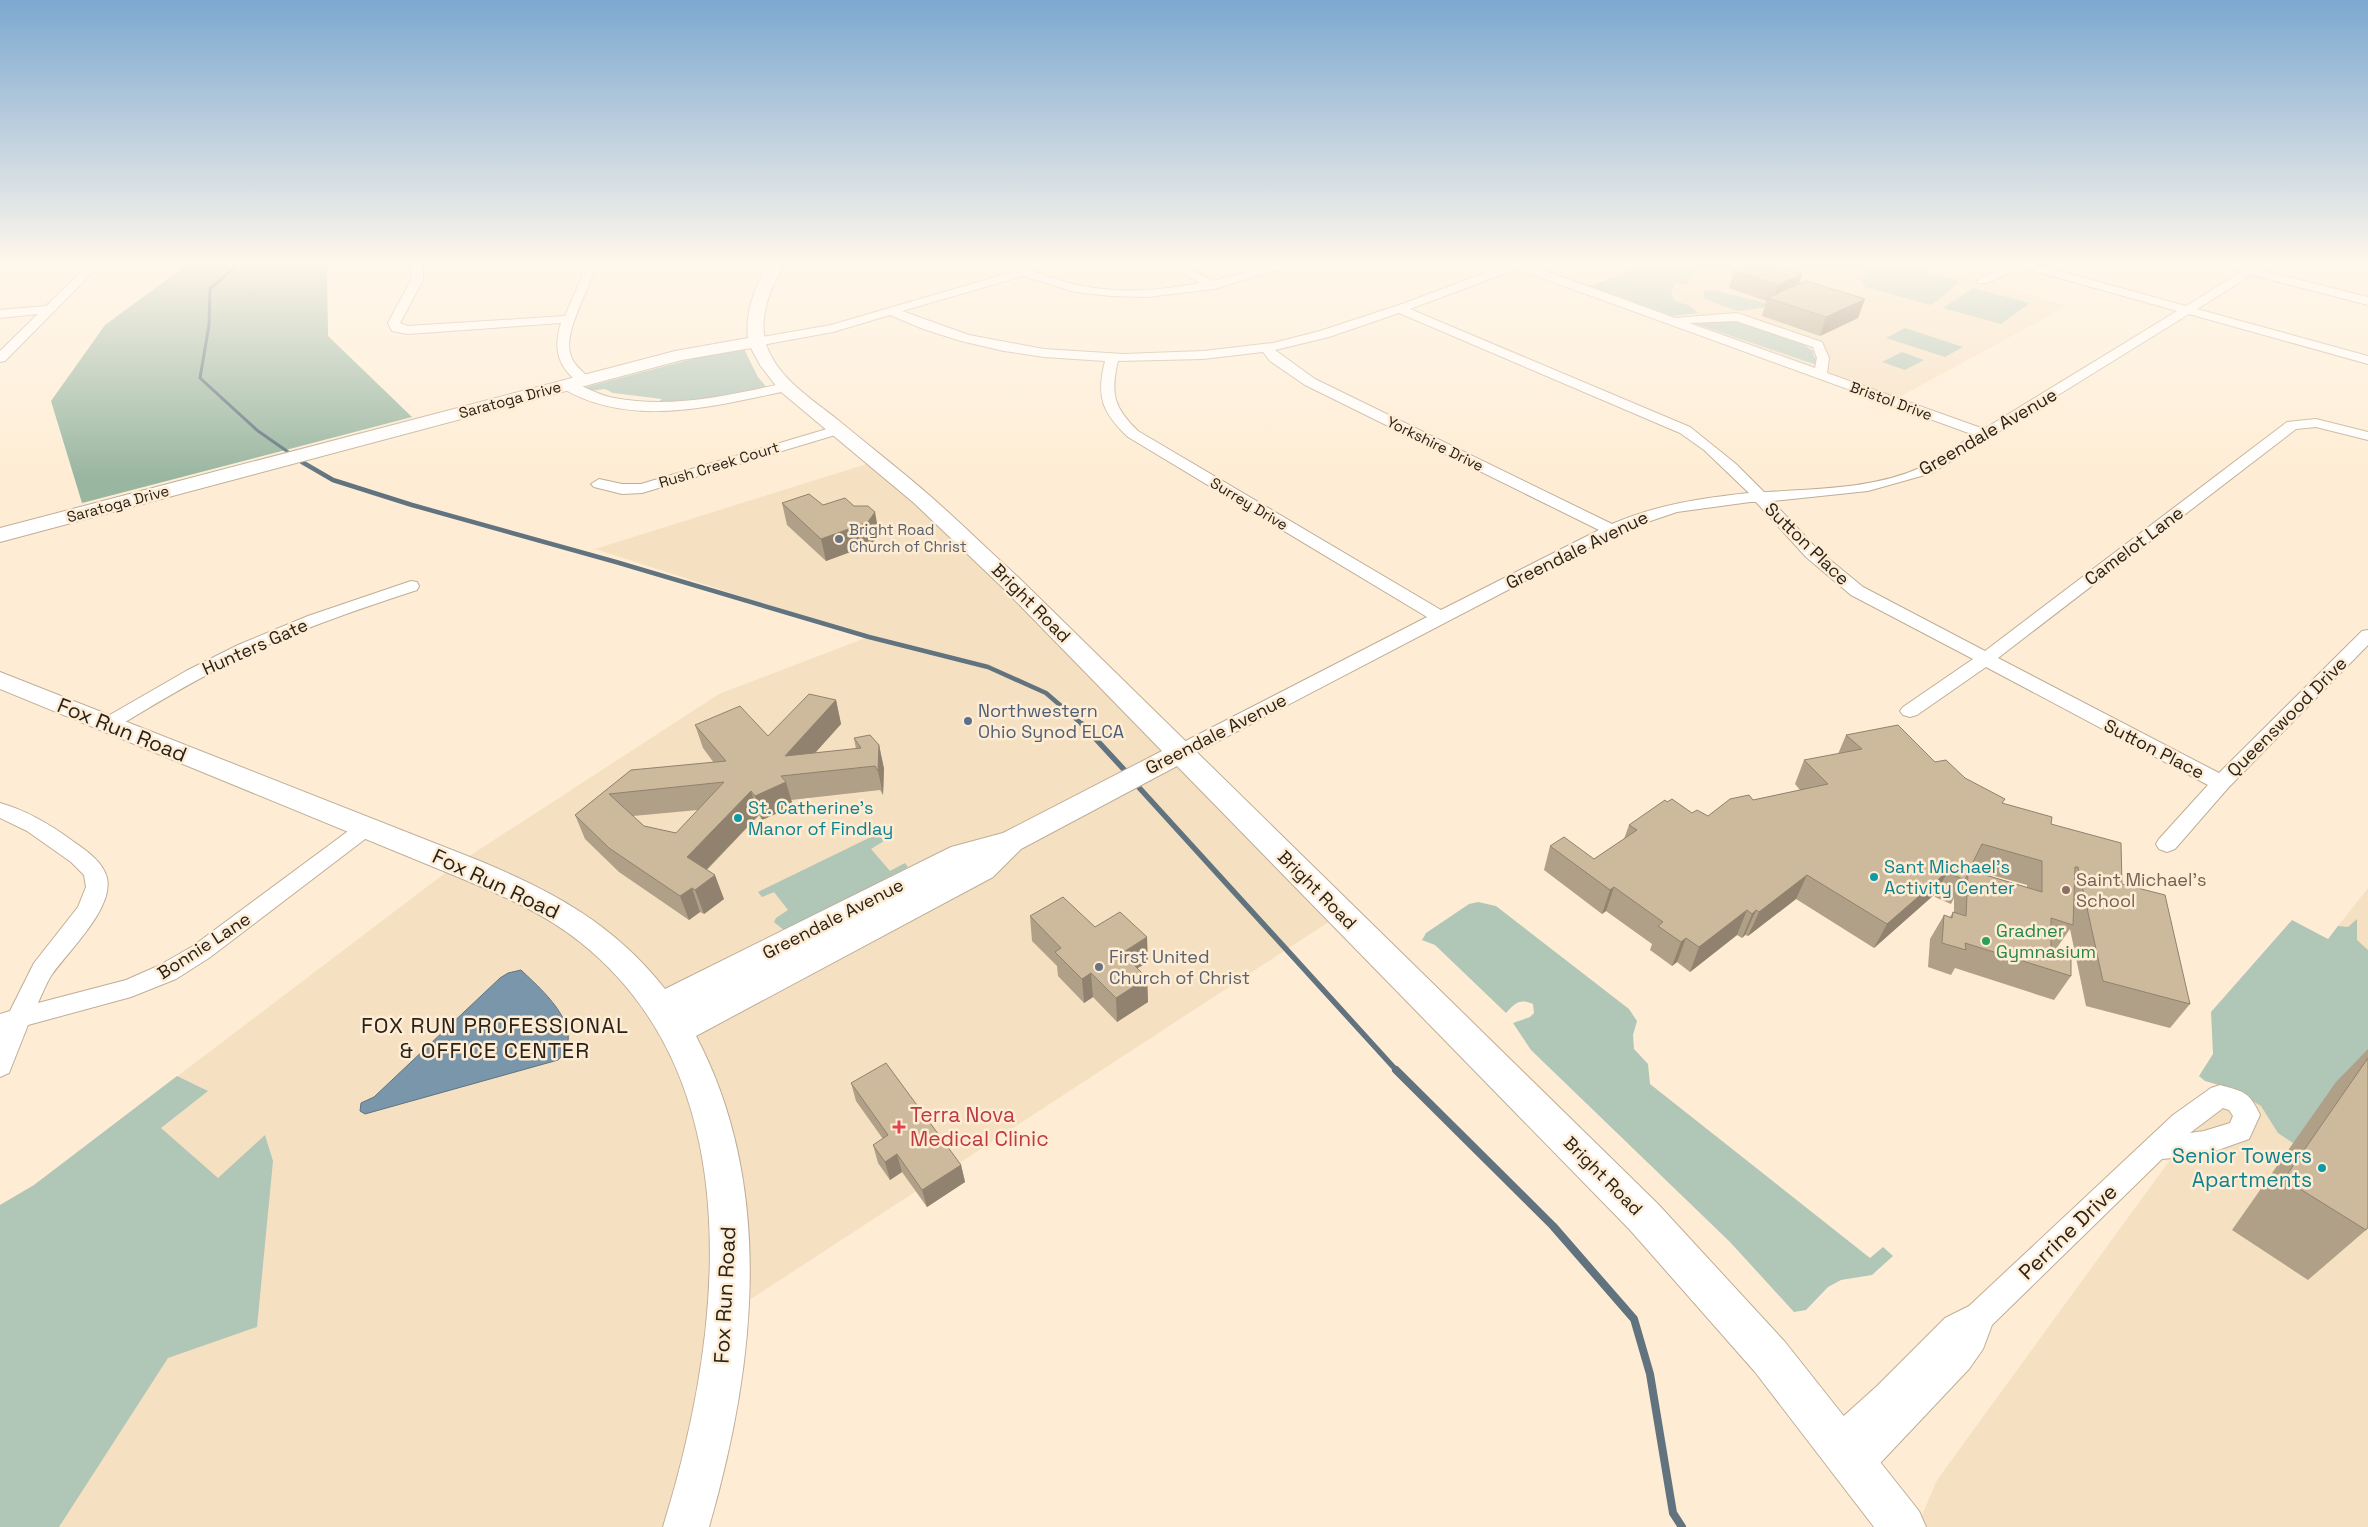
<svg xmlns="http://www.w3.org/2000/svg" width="2368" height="1527" viewBox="0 0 2368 1527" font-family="'Space Grotesk',sans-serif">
  <rect width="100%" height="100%" fill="#feedd4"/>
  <g fill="#f6e0c2">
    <polygon points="1646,264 1912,264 1968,280 1983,281 2067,306 1892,401 1581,289"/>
    <polygon points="876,461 1341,914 728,1314 686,1527 0,1527 0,1205 34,1185 457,864 719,694 868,637 595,549"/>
    <polygon points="2368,888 2368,1527 1917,1527 1937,1480 2330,940 2338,926"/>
  </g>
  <g fill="#b0c6b7">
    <path d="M1646 264H1717L1685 276 1691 280 1684 284 1675 283 1671 294C1676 304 1679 302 1688 305 1691 306 1695 311 1698 313L1673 316 1590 286Z"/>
    <polygon points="1869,264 1898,264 1959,281 1949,292 1931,305 1865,287 1862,282"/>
    <polygon points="1973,288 2030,303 2001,324 1943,308"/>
    <polygon points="1707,290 1714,290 1769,304 1768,307 1737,311 1705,299 1703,293"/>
    <path d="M1716 320C1748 322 1787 332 1813 351L1814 357 1818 358 1817 365 1690 322Z"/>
    <polygon points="1905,328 1963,347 1945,357 1886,338"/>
    <polygon points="744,349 758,377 768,389 699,402 658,402 662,399 613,393 605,389 590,391 586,387 696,358"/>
    <polygon points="1902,352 1924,360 1905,370 1882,362"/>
    <polygon points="871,830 875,830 884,841 871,849 890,871 905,863 908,867 785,931 774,922 776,918 788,910 774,892 762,897 758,892 875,835"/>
    <path d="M1478 902 1496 906 1629 1009 1637 1021 1633 1035 1634 1049 1648 1064 1650 1084 1870 1258 1883 1247 1893 1256 1872 1275 1841 1280 1828 1287 1806 1310 1794 1312 1730 1242 1531 1050 1513 1023 1530 1017 1534 1013 1533 1004C1520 998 1515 1003 1506 1013L1435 945 1422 940 1426 933 1469 904Z"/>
    <polygon points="2357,919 2357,940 2368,950 2368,1093 2293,1143 2278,1133 2261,1106 2232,1089 2205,1081 2199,1076 2213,1054 2211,1012 2292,920 2328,939 2338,926 2348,927"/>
    <polygon points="177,1076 208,1091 161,1128 218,1178 265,1135 273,1161 257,1327 168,1358 59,1527 0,1527 0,1205 34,1185"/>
  </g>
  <polygon fill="#99b6a1" points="188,264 327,264 328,336 412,417 82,503 51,401 105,325"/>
  <path fill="#7a96ab" stroke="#61737f" d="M521 970C542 990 589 1030 558 1060L365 1114 360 1111 361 1103 374 1097 500 978 508 973Z"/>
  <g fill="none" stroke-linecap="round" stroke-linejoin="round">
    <polyline stroke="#61737f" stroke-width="3" points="238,264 210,289 209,325 200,378 258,431 304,463"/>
    <polyline stroke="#61737f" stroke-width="4.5" points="302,462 333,480 412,505 616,562 869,637 988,667 1046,693 1083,725"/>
    <g stroke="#61737f" stroke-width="5.5">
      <polyline points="1082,724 1129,775"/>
      <polyline points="1134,782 1397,1071"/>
    </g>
    <polyline stroke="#61737f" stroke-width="8" points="1396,1070 1553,1226 1634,1319 1650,1374 1673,1513 1682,1527"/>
    <g stroke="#bfae97" stroke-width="2">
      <g id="street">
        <path d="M411 264H423V280L400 323 408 326 565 316 581 279 584 264H596C590 289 564 330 570 353 573 366 584 371 591 381L584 385C578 384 575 380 571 376 555 360 555 343 561 323L408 334 392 331 388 323 411 280Z"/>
        <path d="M999 264C1022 264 1048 278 1073 284 1114 294 1159 291 1200 283L1167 264H1181L1213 281 1278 264H1296L1214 289 1147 297 1111 296 1075 292 1023 276 902 311 969 335 1044 349 1123 354 1203 351 1273 343 1320 331 1405 303 1508 264H1527L1675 318 1737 313 1822 342 1829 358 1827 373 1984 429 2177 311 2020 267 1987 283H1979L1977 281 1979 279 2009 264H2034L2186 306 2241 272 2218 264H2237L2249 267 2254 264H2267L2260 270 2368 297V305L2252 275 2197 309 2368 356V364L2189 314 1932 473 1868 491 1772 501 1818 550 1863 587 1985 651 2287 422 2316 419 2368 432V440L2316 427 2296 429 1998 658 2219 773 2362 631 2368 630V645L2228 788 2175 849 2167 852 2159 849 2156 844 2159 839 2208 785 1986 667 1917 715 1910 717 1903 715 1900 711 1903 707 1973 659 1851 595 1806 557 1756 502H1750L1677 512 1621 531 1186 758 1179 759 1172 758 1169 753 1172 748 1427 617 1128 437C1102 412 1096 397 1105 361L1044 357 1004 351 961 341 923 329 890 315 833 332 757 346 751 342 757 338 831 325 1013 272ZM1517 269 1974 435C1957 445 1940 459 1922 467 1874 489 1815 489 1764 492L1736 464 1690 427 1410 309ZM1399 313 1680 433 1704 450 1749 493C1701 498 1656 505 1612 524L1315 379 1275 350 1329 337ZM1736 321 1813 347 1817 358 1815 368 1689 323ZM1263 352 1270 361 1305 385 1599 530 1441 610 1138 431C1114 408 1110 394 1118 361L1203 359Z"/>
        <polygon points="89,267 93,268 93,272 5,361 0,362 0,351 38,314 0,318 0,310 46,306 85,268"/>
        <path d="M567 381C583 385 597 395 614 398 673 409 729 395 786 383L793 387 786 391C715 406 630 429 562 388L560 385 562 382Z"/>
        <polygon points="837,426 842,427 844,430 842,433 642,493 622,494 594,487 591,484 599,479 622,484 641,484"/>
        <path d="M411 581 417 582 419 586 417 590C353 611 288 633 228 664 189 683 152 706 115 728L108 730 101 728 98 724 101 720 186 671 238 645 308 616Z"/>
        <path d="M0 803C28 811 51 825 74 842 87 851 103 862 107 878 114 909 67 952 51 976 46 984 42 994 38 1003L126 980 160 965 193 946 359 823 366 821 373 823 377 828 373 833 209 958 176 979 131 997 28 1025 9 1073 0 1077V1014L10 1011 34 963 78 907 86 887 84 875 71 862 27 831 0 818Z"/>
        <path d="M2220 1085C2244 1092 2249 1091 2260 1115L2249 1139 2204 1155 2162 1159 1992 1325 1983 1349 1969 1369 1868 1476 1857 1481 1846 1476 1841 1465 1845 1455 1838 1458 1827 1453 1822 1442 1827 1431 1877 1386 1945 1318 1969 1306 2173 1115 2211 1088ZM2223 1108 2229 1110 2233 1116 2230 1123 2204 1131 2190 1133Z"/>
      </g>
    </g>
    <g stroke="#bfae97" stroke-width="2">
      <path id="secondary" d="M769 264H785C770 287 757 320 767 347 779 379 813 400 838 420 868 445 899 469 929 495 959 521 988 550 1018 577L1658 1204 1785 1342 1919 1511 1926 1527H1874L1755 1372 1630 1230 1177 766 1021 849 993 877 696 1036C776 1188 755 1368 709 1527H663C721 1340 755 1081 580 942 544 913 501 895 458 877L0 689V672L480 861C554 892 614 924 665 989L951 847 1003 833 1162 751 1002 587 914 503 780 391 760 365 751 348 682 360 0 542V528L675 351 748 338C745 311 755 286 769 264Z"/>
    </g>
    <use href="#street" fill="#fff" fill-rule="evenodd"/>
    <use href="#secondary" fill="#fff" fill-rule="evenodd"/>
  </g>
  <g fill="#b0a087" fill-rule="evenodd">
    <polygon points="1734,271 1802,274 1799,284 1858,318 1820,336 1762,316 1766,301 1729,288"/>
    <polygon points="782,503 823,505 879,534 872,544 826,561 787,525"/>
    <path d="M836 700 841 724 815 753 856 749 854 738 879 745 884 769 883 795 880 790 791 800 793 806 762 820 759 815 707 870 724 899 704 914 700 912 689 920 619 872 585 839 575 815 631 770 714 763 703 748 695 725 768 736ZM698 810 676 833 644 826 633 816Z"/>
    <path d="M1846 735 1935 762 1965 778 2002 804 2051 824 2122 884 2190 1004 2170 1028 2086 1006 2070 929 2056 949 2071 976 2054 1000 1955 968 1951 975 1928 967 1930 939 1944 915 1950 917 1953 912 1954 913V898L1951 904 1935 897V894L1874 948 1796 899 1748 936 1745 935 1742 938 1737 935 1690 972 1677 962 1672 966 1650 950 1652 944 1606 911 1602 914 1544 870 1550 846 1594 859 1624 839 1629 825 1692 813 1708 816 1753 800 1800 790 1795 784 1804 760 1838 754ZM1970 869 2027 885V887L1969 870Z"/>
    <polygon points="1030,916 1095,927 1148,962 1137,968 1147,978 1148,1002 1117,1022 1093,997 1084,1003 1058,976 1057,966 1032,941"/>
    <polygon points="2368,1049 2368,1227 2366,1230 2308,1280 2232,1230 2336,1082"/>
    <polygon points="851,1083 961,1165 965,1182 927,1207 902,1172 890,1180 878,1163 873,1145 883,1139 856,1101"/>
  </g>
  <g fill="#90826e">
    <polygon points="1802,274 1796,292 1773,300 1778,285"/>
    <polygon points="1865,299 1858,318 1820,336 1826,317"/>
    <polygon points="875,512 879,534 872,544 826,561 821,539"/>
    <polygon points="836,700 841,724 796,774 785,756"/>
    <polygon points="879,745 884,769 883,795 878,771"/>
    <polygon points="786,782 793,806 762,820 755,796"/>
    <polygon points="751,791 759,815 695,881 687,857"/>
    <polygon points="1949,870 1935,894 1874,948 1887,924"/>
    <polygon points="715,875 724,899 704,914 695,890"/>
    <polygon points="1807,875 1796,899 1748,936 1759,912"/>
    <polygon points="1614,887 1606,911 1602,914 1610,890"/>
    <polygon points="692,888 700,912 689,920 680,896"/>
    <polygon points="1747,910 1737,935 1690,972 1699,947"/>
    <polygon points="1756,910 1745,935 1742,938 1752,914"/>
    <polygon points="1147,937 1148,962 1123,977 1122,953"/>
    <polygon points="1686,938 1677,962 1672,966 1681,942"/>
    <polygon points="1091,973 1093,997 1084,1003 1082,979"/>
    <polygon points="1147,978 1148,1002 1117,1022 1116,998"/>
    <polygon points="897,1154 902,1172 890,1180 885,1162"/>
    <polygon points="961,1165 965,1182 927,1207 922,1190"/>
  </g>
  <g fill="#cdba9d" stroke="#90826e" fill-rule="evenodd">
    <polygon points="1750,264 1767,264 1802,274 1778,285 1734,271"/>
    <polygon points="1806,281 1865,299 1826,317 1767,298"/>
    <polygon points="809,494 823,505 845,498 854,506 868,506 875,512 868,522 821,539 782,503"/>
    <path d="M809 694 836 700 785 756 861 748 854 738 870 735 879 745 878 771 875 766 781 776 786 782 755 796 751 791 687 857 715 875 695 890 692 888 680 896 609 848 575 815 631 770 726 761 695 725 740 706 768 736ZM724 782 676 833 644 826 609 794Z"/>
    <path d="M1898 725 1935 762 1946 760 1965 778 2005 799 2002 803 2052 817 2051 824 2121 843 2122 884 2165 895 2190 1004 2103 981 2078 867H2075L2073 925 2051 918V948L2071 954V976L1965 943 1966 950 1942 943 1944 915 1952 918 1953 912 1966 916 1968 873 1965 880 1948 873 1949 870 1887 924 1807 875 1759 912 1756 910 1752 914 1747 910 1699 947 1686 938 1681 942 1658 926 1663 922 1614 887 1610 890 1550 846 1564 837 1594 859 1637 830 1629 825 1665 800 1667 802 1672 799 1692 813 1697 810 1708 816 1730 799 1749 795 1753 800 1828 784 1804 760 1862 749 1846 735ZM1982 844 2042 861V892L1969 870Z"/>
    <polygon points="1063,897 1095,927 1120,912 1147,937 1122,953 1147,978 1116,998 1091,973 1082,979 1055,952 1061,948 1030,916"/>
    <polygon points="2368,1058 2368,1227 2366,1230 2284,1179"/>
    <polygon points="886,1063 961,1165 922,1190 897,1154 885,1162 873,1145 888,1135 851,1083"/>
  </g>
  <linearGradient id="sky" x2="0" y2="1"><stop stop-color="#7ca8d0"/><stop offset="0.55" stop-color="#fff7ec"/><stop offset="1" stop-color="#fff7ec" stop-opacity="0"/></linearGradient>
  <rect width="2368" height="478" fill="url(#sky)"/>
  <g fill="#6b7280" stroke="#feedd4" stroke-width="2">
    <circle cx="839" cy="539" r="5"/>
    <circle cx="1099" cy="967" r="5"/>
  </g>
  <circle fill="#5c6f8a" stroke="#feedd4" stroke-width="2" cx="968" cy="721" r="5"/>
  <g fill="#0f9aa8" stroke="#feedd4" stroke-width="2">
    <circle cx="738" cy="818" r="5"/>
    <circle cx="1874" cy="877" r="5"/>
    <circle cx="2322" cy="1168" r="5"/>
  </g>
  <circle fill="#8d6e63" stroke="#feedd4" stroke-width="2" cx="2066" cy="890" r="5"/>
  <circle fill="#2e9e5b" stroke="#feedd4" stroke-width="2" cx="1986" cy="941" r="5"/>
  <path fill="#e0444e" stroke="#feedd4" stroke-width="2" d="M896.5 1119.5h5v5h5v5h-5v5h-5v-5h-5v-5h5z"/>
  <g text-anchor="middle" stroke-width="5" stroke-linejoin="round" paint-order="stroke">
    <g font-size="15" fill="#282219" stroke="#feedd4">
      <text transform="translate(510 400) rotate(-15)" y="5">Saratoga Drive</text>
      <text transform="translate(1891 401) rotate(20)" y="5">Bristol Drive</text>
      <text transform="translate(1435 444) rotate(26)" y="5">Yorkshire Drive</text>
      <text transform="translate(719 465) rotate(-17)" y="5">Rush Creek Court</text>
      <text transform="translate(118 504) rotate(-15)" y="5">Saratoga Drive</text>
      <text transform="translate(1249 504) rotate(31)" y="5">Surrey Drive</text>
    </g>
    <g font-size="15" fill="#5b616d" stroke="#feedd4" text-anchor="start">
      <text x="849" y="535">Bright Road<tspan x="849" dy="17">Church of Christ</tspan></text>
    </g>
    <g font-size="18" fill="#282219" stroke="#feedd4">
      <text transform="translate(1988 432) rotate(-30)" y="6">Greendale Avenue</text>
      <text transform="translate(1807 544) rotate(44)" y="6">Sutton Place</text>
      <text transform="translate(2134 546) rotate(-37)" y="6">Camelot Lane</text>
      <text transform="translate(1577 550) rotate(-26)" y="6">Greendale Avenue</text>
      <text transform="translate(1031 603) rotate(45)" y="6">Bright Road</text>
      <text transform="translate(255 647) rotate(-24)" y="6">Hunters Gate</text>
      <text transform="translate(2287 717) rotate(-45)" y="6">Queenswood Drive</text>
      <text transform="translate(1216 734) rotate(-27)" y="6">Greendale Avenue</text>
      <text transform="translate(2154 749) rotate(27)" y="6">Sutton Place</text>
      <text transform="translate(1317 890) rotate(45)" y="6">Bright Road</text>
      <text transform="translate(833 919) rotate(-27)" y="6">Greendale Avenue</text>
      <text transform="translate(204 946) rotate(-33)" y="6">Bonnie Lane</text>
      <text transform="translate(1603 1176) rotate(45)" y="6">Bright Road</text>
    </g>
    <g font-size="18" fill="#4e5e75" stroke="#feedd4" text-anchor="start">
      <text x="978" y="717">Northwestern<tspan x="978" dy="21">Ohio Synod ELCA</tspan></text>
    </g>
    <g font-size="18" fill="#0d838f" stroke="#feedd4" text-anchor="start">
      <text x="748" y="814">St. Catherine's<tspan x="748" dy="21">Manor of Findlay</tspan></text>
      <text x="1884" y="873">Sant Michael's<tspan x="1884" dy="21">Activity Center</tspan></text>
    </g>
    <g font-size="18" fill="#785e54" stroke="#feedd4" text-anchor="start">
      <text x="2076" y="886">Saint Michael's<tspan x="2076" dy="21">School</tspan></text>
    </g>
    <g font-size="18" fill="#27864d" stroke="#feedd4" text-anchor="start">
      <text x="1996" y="937">Gradner<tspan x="1996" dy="21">Gymnasium</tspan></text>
    </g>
    <g font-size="18" fill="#5b616d" stroke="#feedd4" text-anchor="start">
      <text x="1109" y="963">First United<tspan x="1109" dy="21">Church of Christ</tspan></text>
    </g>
    <g font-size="21" fill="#282219" stroke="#feedd4">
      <text transform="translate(122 730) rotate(22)" y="7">Fox Run Road</text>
      <text transform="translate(496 884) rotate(25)" y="7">Fox Run Road</text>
      <text transform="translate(2068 1232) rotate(-44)" y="7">Perrine Drive</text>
      <text transform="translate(725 1295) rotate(-87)" y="7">Fox Run Road</text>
    </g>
    <g font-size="21" fill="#be3a42" stroke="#feedd4" text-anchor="start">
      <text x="910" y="1122">Terra Nova<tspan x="910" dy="24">Medical Clinic</tspan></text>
    </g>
    <g font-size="21" fill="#0d838f" stroke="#feedd4" text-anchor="end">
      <text x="2312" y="1163">Senior Towers<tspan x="2312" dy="24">Apartments</tspan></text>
    </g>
    <g font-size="22" letter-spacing="1" fill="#282219" stroke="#feedd4">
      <text x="495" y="1033">FOX RUN PROFESSIONAL<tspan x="495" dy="25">&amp; OFFICE CENTER</tspan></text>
    </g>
  </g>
</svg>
